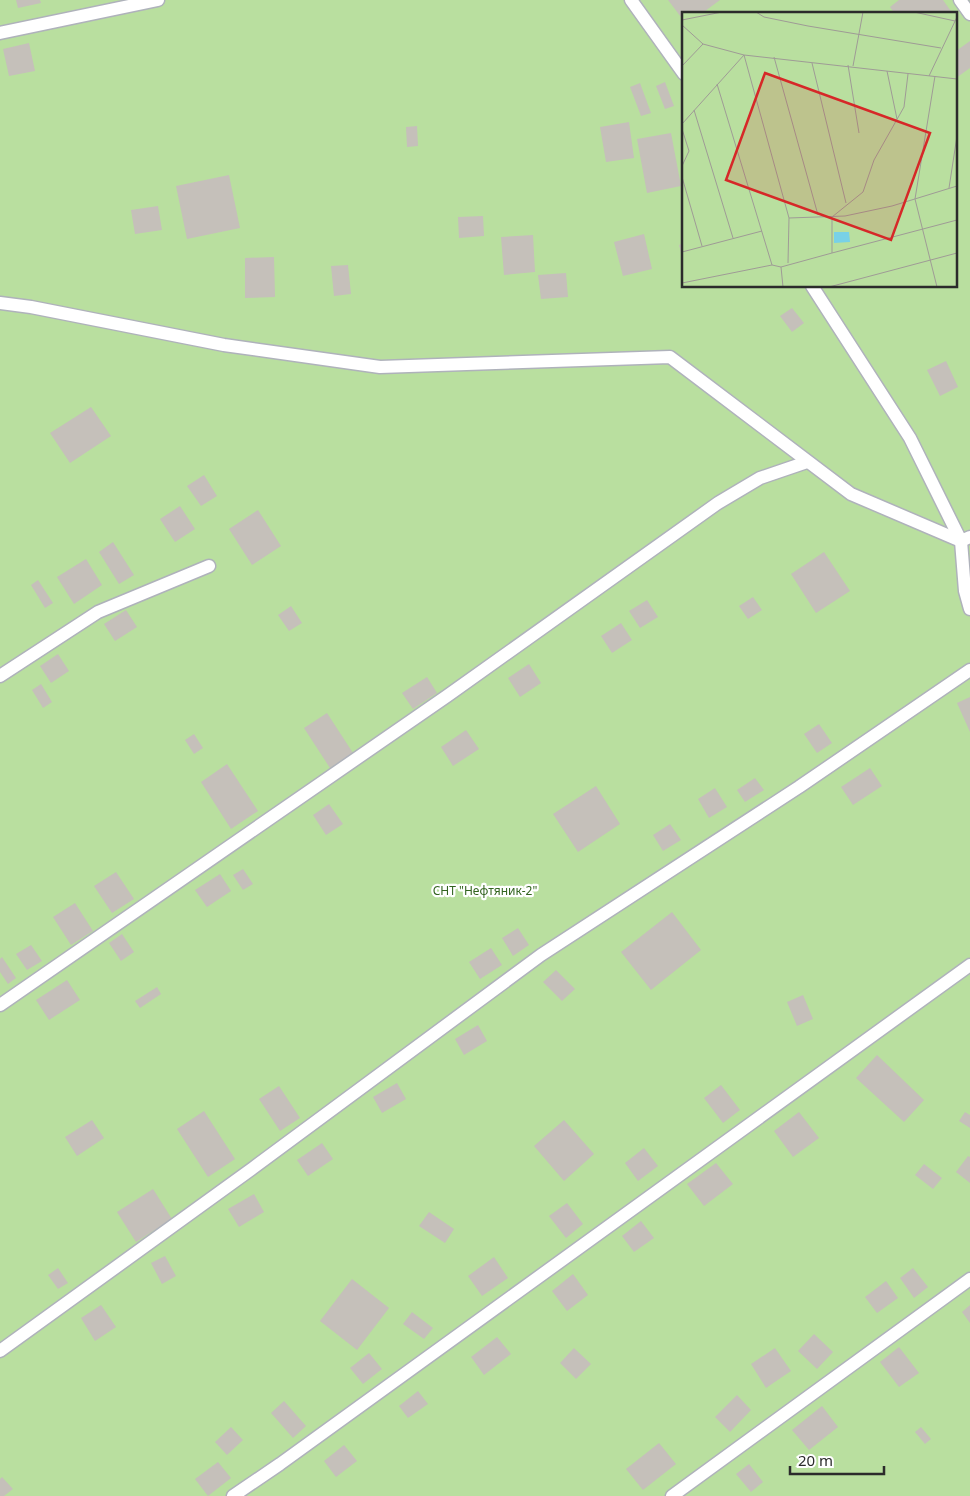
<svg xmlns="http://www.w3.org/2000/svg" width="970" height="1496" viewBox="0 0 970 1496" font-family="'Noto Sans',sans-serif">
  <rect width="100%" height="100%" fill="#ece5de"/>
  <path fill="#b9df9f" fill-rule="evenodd" d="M0 0H970V1496H0ZM684 14H956V286H684Z"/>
  <g fill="#c5c0ba">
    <polygon points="16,0 40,0 41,3 18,8"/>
    <polygon points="668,0 720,0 701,14 684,14 684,21"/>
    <polygon points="899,0 943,0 953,14 895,14 890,7"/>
    <polygon points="970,41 970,68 956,78 956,51"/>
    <polygon points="29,43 35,71 9,76 3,49"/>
    <polygon points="665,82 674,106 665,109 656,86"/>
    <polygon points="640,83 651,113 641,116 630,87"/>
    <polygon points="629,122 634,158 606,162 600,127"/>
    <polygon points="417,126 418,146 407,147 406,127"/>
    <polygon points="671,133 681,186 647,193 637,139"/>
    <polygon points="229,175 240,228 187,239 176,186"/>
    <polygon points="158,206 162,230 135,234 131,210"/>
    <polygon points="483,216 484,236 459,238 458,217"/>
    <polygon points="644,234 652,269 623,276 614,242"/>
    <polygon points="533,235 535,272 504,275 501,237"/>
    <polygon points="684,243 684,260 683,260 679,245"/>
    <polygon points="274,257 275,297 245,298 245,258"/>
    <polygon points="348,265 351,294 334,296 331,266"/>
    <polygon points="566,273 568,297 541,299 538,275"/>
    <polygon points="792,308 804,323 792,332 780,316"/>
    <polygon points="946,361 958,387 940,396 927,370"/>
    <polygon points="91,407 111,436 70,463 50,433"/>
    <polygon points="204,475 217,496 201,506 187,486"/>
    <polygon points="180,506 195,529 175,542 160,519"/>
    <polygon points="258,510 281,546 252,565 229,529"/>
    <polygon points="113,542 134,575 119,584 99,552"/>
    <polygon points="824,552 850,591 816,613 791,574"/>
    <polygon points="86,559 102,585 74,604 57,577"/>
    <polygon points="38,580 53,603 45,608 31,585"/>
    <polygon points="753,597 762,610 748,619 739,606"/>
    <polygon points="647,600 658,617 640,628 629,611"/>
    <polygon points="291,606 302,623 289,631 278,615"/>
    <polygon points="126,610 137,627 115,641 104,624"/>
    <polygon points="621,623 632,640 612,653 601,636"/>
    <polygon points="58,654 69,671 51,683 40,666"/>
    <polygon points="529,664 541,683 520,697 508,678"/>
    <polygon points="427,677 437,693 413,709 402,693"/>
    <polygon points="41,684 52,702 43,708 32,690"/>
    <polygon points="970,697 970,732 957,703"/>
    <polygon points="327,713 353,753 330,768 304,728"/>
    <polygon points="819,724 832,743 817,753 804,734"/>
    <polygon points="466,730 479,749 453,766 441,747"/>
    <polygon points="194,734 203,748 194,754 185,740"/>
    <polygon points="227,764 258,811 231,829 201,782"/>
    <polygon points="870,768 882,786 853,805 841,787"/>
    <polygon points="755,778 764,790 745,802 737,790"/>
    <polygon points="596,786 620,824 578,852 553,814"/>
    <polygon points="715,788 727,807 709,818 698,799"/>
    <polygon points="329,804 343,824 326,835 313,815"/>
    <polygon points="670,824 681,840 663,851 653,835"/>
    <polygon points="243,869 253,884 243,890 233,875"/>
    <polygon points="116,872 134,899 112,913 94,886"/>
    <polygon points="220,874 231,891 207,907 195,890"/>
    <polygon points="75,903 93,931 71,945 53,917"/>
    <polygon points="672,912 701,950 651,990 621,952"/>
    <polygon points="518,928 529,945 513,956 502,938"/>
    <polygon points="122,934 134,952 121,961 109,943"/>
    <polygon points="31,945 42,961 27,970 16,954"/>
    <polygon points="491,948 502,965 480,979 469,962"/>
    <polygon points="2,957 16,978 8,984 0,972 0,959"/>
    <polygon points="556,970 575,989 562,1001 543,982"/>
    <polygon points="67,980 80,1000 49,1020 36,1000"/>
    <polygon points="157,987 161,994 140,1008 135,1001"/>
    <polygon points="803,995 813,1019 797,1026 787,1002"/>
    <polygon points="478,1025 487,1041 464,1055 455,1039"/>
    <polygon points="877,1055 924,1100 904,1122 856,1078"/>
    <polygon points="397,1083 406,1099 382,1113 373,1097"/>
    <polygon points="721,1085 740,1110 723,1123 704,1098"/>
    <polygon points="279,1086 300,1118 280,1131 259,1099"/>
    <polygon points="204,1111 235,1159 208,1177 177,1129"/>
    <polygon points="799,1112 819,1138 793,1157 774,1131"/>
    <polygon points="965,1112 970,1115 970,1128 959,1121"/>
    <polygon points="92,1120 104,1138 77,1156 65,1137"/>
    <polygon points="564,1120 594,1154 564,1181 534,1146"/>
    <polygon points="322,1143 333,1159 308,1176 297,1160"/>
    <polygon points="644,1148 658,1166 638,1181 625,1163"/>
    <polygon points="968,1156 970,1157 970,1183 956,1172"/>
    <polygon points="716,1163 733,1184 704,1206 687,1184"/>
    <polygon points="924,1164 942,1178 933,1189 915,1175"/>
    <polygon points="153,1189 172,1219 136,1242 117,1212"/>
    <polygon points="254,1194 264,1212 239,1227 228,1209"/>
    <polygon points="567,1203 583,1224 566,1238 549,1216"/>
    <polygon points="429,1212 454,1229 445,1243 419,1226"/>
    <polygon points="641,1221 654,1238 634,1252 622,1236"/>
    <polygon points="165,1256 176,1276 162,1284 151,1263"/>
    <polygon points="494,1257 508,1278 482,1296 468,1276"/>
    <polygon points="58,1268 68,1283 58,1289 48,1275"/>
    <polygon points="913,1268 928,1287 914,1298 900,1278"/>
    <polygon points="573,1274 588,1295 567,1311 552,1291"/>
    <polygon points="352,1279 389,1308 357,1350 320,1321"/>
    <polygon points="886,1281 898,1298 877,1313 865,1297"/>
    <polygon points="101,1305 116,1327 95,1341 81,1318"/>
    <polygon points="970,1305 970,1323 962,1312"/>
    <polygon points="412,1312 433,1328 424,1339 403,1324"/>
    <polygon points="814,1334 833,1352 817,1369 798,1351"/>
    <polygon points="497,1337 511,1354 484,1375 471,1357"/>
    <polygon points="899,1347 919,1373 899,1387 880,1362"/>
    <polygon points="574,1348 591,1364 576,1379 560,1363"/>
    <polygon points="775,1348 791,1371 766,1388 751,1364"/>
    <polygon points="369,1353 382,1369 363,1384 350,1368"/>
    <polygon points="418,1391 428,1404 408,1418 399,1406"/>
    <polygon points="737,1395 751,1410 730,1432 715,1417"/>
    <polygon points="284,1401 306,1426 293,1438 271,1413"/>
    <polygon points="822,1406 838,1427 809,1450 792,1430"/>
    <polygon points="231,1427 243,1440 227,1455 215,1442"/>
    <polygon points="921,1427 931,1439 925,1444 915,1432"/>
    <polygon points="659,1443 676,1464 643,1490 626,1469"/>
    <polygon points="344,1445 357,1461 336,1477 324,1461"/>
    <polygon points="218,1462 231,1478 208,1496 195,1479"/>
    <polygon points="749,1464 763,1482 751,1492 736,1474"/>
    <polygon points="2,1477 13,1489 4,1496 0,1496 0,1479"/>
  </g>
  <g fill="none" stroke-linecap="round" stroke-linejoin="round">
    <g stroke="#afb2bb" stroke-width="15">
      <g id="lane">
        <polyline points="631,0 684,74"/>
        <polyline points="960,0 970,14"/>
        <polyline points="0,33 158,0"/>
        <polyline points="812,286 910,438 961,541 965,591 970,609"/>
        <polyline points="0,303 31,307 224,345 380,367 670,357 851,494 961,541 970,537"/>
        <polyline points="0,676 98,612 209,566"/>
        <polyline points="0,1005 447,696 718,503 760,478 807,462"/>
        <polyline points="0,1351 253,1168 541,955 799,787 970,670"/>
        <polyline points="233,1496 280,1464 970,965"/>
        <polyline points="672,1496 970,1279"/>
      </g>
    </g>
    <use href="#lane" stroke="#fff" stroke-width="12"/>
  </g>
  <g text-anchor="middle" stroke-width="4.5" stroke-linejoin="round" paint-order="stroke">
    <g font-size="12" fill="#32641f" stroke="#fff">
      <text x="485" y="895">СНТ "Нефтяник-2"</text>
    </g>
  </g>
  <g transform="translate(682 12)">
    <rect width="275" height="275" fill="#ece5de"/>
    <path d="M0 0H275V275H0Z" fill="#b9df9f"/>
    <path d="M152 220H167L168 230 152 231Z" fill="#78d1e7"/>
    <path fill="none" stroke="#9f9b96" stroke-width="1" d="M74 0 82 5 126 14 259 36M232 0 273 9M0 8 40 0M0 13 21 32 62 43 275 67M92 45 136 203M130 51 164 191M166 53 177 121M0 54 21 32M171 54 181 0M205 59 215 107M226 62 222 95 192 148 181 180 150 205V241L275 208M247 64 275 5M253 64 233 187 255 275M35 72 90 253M12 98 51 226M0 112 62 43 107 206M0 117 7 139 0 154M0 165 20 234M267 176 275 124M0 240 80 219M106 251 107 206 163 204 210 194 275 174M99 255 101 275M0 271 90 253 99 255 150 241M147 275 275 241"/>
    <path fill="#d62828" fill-opacity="0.15" stroke="#d62828" stroke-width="2.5" d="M83 61 248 121 209 228 44 168Z"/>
    <rect width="275" height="275" fill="none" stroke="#2b2b2b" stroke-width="2.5"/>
  </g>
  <path d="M790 1466v8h94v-8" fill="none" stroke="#2b2b2b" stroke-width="2.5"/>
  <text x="798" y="1466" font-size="15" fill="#2b2b2b" stroke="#ffffff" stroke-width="4" paint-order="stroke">20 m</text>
</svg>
